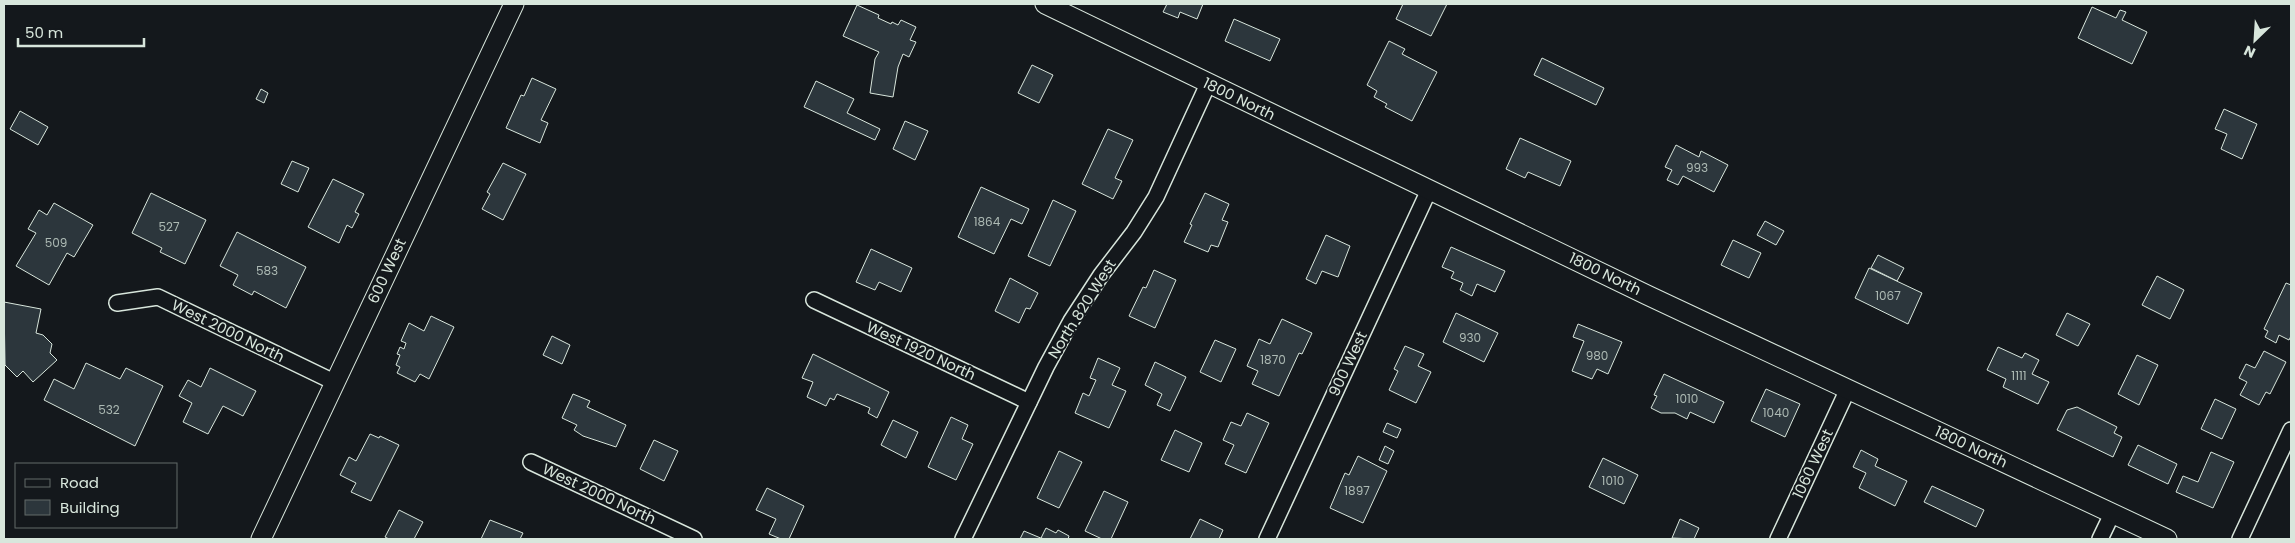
<svg xmlns="http://www.w3.org/2000/svg" width="2295" height="543" viewBox="0 0 2295 543" font-family="Poppins,sans-serif">
  <rect width="100%" height="100%" fill="#14181c"/>
  <g fill="#2c363c" stroke="#d8e6dc">
    <polygon points="1167,4 1203,4 1197,19 1180,12 1178,18 1163,12"/>
    <polygon points="1403,4 1447,4 1431,36 1396,19"/>
    <polygon points="857,5 879,15 878,18 891,24 892,22 898,25 901,20 916,27 910,40 916,42 909,57 903,54 898,67 893,97 870,93 875,59 879,52 843,36"/>
    <polygon points="2092,7 2116,18 2120,10 2126,12 2122,20 2147,32 2132,64 2078,38"/>
    <polygon points="1234,19 1280,39 1270,61 1225,41"/>
    <polygon points="1389,41 1405,49 1402,54 1437,72 1412,121 1385,107 1387,104 1374,97 1377,91 1367,85"/>
    <polygon points="1542,58 1604,88 1596,105 1534,75"/>
    <polygon points="1032,65 1053,75 1039,103 1018,93"/>
    <polygon points="532,78 556,89 541,120 548,123 540,143 506,128 521,95 524,96"/>
    <polygon points="816,81 854,99 847,113 880,129 875,140 804,107"/>
    <polygon points="261,89 268,93 264,103 256,99"/>
    <polygon points="2224,109 2257,124 2242,159 2221,149 2227,134 2215,129"/>
    <polygon points="20,111 48,127 38,145 10,129"/>
    <polygon points="905,121 928,131 915,160 893,149"/>
    <polygon points="1108,129 1133,140 1115,178 1122,181 1113,199 1082,184"/>
    <polygon points="1520,138 1571,161 1560,186 1528,172 1525,178 1506,169"/>
    <polygon points="1676,145 1699,157 1701,151 1728,165 1714,192 1683,176 1678,185 1667,180 1672,170 1665,167"/>
    <polygon points="292,161 309,168 298,192 281,184"/>
    <polygon points="503,163 526,174 503,220 482,209 490,194 487,192"/>
    <polygon points="333,179 364,194 355,212 359,214 352,228 347,225 339,243 308,227"/>
    <polygon points="981,187 1029,209 1022,224 1011,219 994,254 958,237"/>
    <polygon points="151,193 206,220 185,264 160,252 162,248 132,233"/>
    <polygon points="1205,193 1229,204 1222,220 1228,222 1218,247 1211,245 1208,252 1184,242 1192,225 1190,224"/>
    <polygon points="1053,200 1076,211 1050,266 1028,256"/>
    <polygon points="54,203 93,225 74,257 67,253 49,285 16,266 36,233 28,229 39,210 47,215"/>
    <polygon points="1765,221 1784,231 1776,245 1757,235"/>
    <polygon points="237,232 306,267 286,308 254,291 252,295 233,285 238,275 220,266"/>
    <polygon points="1326,235 1350,246 1338,277 1322,271 1316,284 1306,279"/>
    <polygon points="1733,240 1761,253 1749,278 1721,265"/>
    <polygon points="1451,247 1505,271 1495,292 1477,284 1472,296 1460,290 1463,283 1451,278 1454,272 1442,267"/>
    <polygon points="871,249 912,268 901,292 879,282 875,290 856,282"/>
    <polygon points="1878,255 1904,268 1897,281 1871,268"/>
    <polygon points="1869,268 1922,293 1908,324 1855,298"/>
    <polygon points="1154,270 1176,280 1155,328 1129,316 1143,287 1146,288"/>
    <polygon points="2157,276 2184,290 2170,319 2142,305"/>
    <polygon points="1010,278 1038,293 1030,309 1026,308 1019,323 995,311"/>
    <polygon points="2286,283 2291,285 2291,336 2289,340 2279,335 2276,343 2265,337 2268,331 2264,329"/>
    <polygon points="4,302 41,309 36,333 43,335 52,344 50,353 57,360 33,382 23,371 17,377 5,365"/>
    <polygon points="1456,313 1498,333 1484,362 1443,342"/>
    <polygon points="2067,313 2090,324 2078,346 2056,335"/>
    <polygon points="431,316 454,327 429,379 420,374 415,382 397,373 400,367 396,365 400,355 397,354 400,347 404,349 406,343 401,341 409,323 424,331"/>
    <polygon points="1282,319 1312,333 1302,354 1299,353 1279,396 1252,384 1258,371 1247,366 1259,339 1270,344"/>
    <polygon points="1578,324 1622,342 1608,374 1597,369 1592,379 1572,371 1584,341 1573,337"/>
    <polygon points="552,336 570,345 562,364 543,355"/>
    <polygon points="1215,340 1236,349 1221,382 1200,372"/>
    <polygon points="1405,346 1424,354 1418,366 1431,372 1416,403 1389,390 1398,371 1394,369"/>
    <polygon points="1998,347 2022,358 2025,353 2039,360 2032,374 2049,382 2038,404 2003,387 2006,379 1987,370"/>
    <polygon points="2264,351 2286,362 2270,394 2266,392 2259,405 2240,395 2247,382 2239,378 2246,364 2255,368"/>
    <polygon points="813,354 889,392 877,418 868,413 870,408 837,394 834,400 830,398 826,406 807,397 813,382 802,378"/>
    <polygon points="2137,355 2158,365 2139,405 2118,394"/>
    <polygon points="1098,358 1120,368 1112,385 1126,391 1109,428 1075,413 1083,393 1089,396 1096,380 1090,378"/>
    <polygon points="1155,362 1186,377 1170,411 1157,405 1162,394 1145,385"/>
    <polygon points="86,363 120,379 126,368 163,386 135,446 44,400 54,379 74,389"/>
    <polygon points="210,368 256,391 243,416 223,406 208,434 183,422 192,403 179,396 188,380 201,387"/>
    <polygon points="1664,374 1724,402 1714,423 1690,412 1687,419 1675,413 1661,413 1651,408 1657,396 1654,395"/>
    <polygon points="1766,389 1800,404 1785,437 1751,421"/>
    <polygon points="573,394 590,401 587,407 626,425 616,447 583,436 574,430 577,425 562,418"/>
    <polygon points="2215,399 2236,409 2222,439 2201,429"/>
    <polygon points="2077,407 2117,427 2114,433 2122,437 2113,457 2057,430 2067,410"/>
    <polygon points="1247,413 1269,423 1246,473 1225,464 1234,445 1223,440 1231,422 1241,426"/>
    <polygon points="951,417 968,425 962,439 973,444 956,480 928,467"/>
    <polygon points="893,420 918,432 906,458 881,445"/>
    <polygon points="1387,423 1401,429 1397,438 1383,432"/>
    <polygon points="1175,430 1202,443 1189,472 1161,460"/>
    <polygon points="370,434 379,438 380,436 399,445 371,501 351,492 356,483 340,475 349,457 356,461"/>
    <polygon points="654,440 678,451 664,481 640,469"/>
    <polygon points="2138,445 2177,464 2168,484 2128,465"/>
    <polygon points="1385,446 1394,451 1388,464 1379,460"/>
    <polygon points="1861,450 1878,459 1875,466 1907,481 1895,506 1859,488 1866,473 1853,467"/>
    <polygon points="1059,451 1082,462 1059,508 1037,498"/>
    <polygon points="2211,452 2234,462 2213,508 2176,492 2183,476 2198,482"/>
    <polygon points="1358,456 1387,471 1363,523 1330,508 1345,473 1349,475"/>
    <polygon points="1603,458 1638,475 1624,504 1589,487"/>
    <polygon points="1932,486 1984,510 1976,527 1924,502"/>
    <polygon points="767,488 804,506 789,539 781,539 769,534 776,519 756,510"/>
    <polygon points="1104,491 1128,502 1111,539 1102,539 1085,531"/>
    <polygon points="399,510 423,522 414,539 389,539 385,537"/>
    <polygon points="1200,519 1223,530 1219,539 1190,539"/>
    <polygon points="1680,519 1699,528 1694,539 1672,538"/>
    <polygon points="490,520 523,533 520,539 481,539"/>
    <polygon points="1046,528 1056,533 1058,530 1069,536 1068,539 1045,539 1041,538"/>
    <polygon points="1024,531 1043,539 1020,539"/>
  </g>
  <g fill="none" stroke-linecap="round" stroke-linejoin="round">
    <g stroke="#d8e6dc" stroke-width="18">
      <g id="minor">
        <polyline points="814,300 1029,402"/>
        <polyline points="117,303 158,297 334,382"/>
        <polyline points="531,462 694,539"/>
        <polyline points="963,539 1046,367 1071,321 1101,275 1134,232 1156,197 1208,84"/>
        <polyline points="1267,539 1429,190"/>
        <polyline points="1778,539 1848,389"/>
        <polyline points="2100,539 2112,514"/>
        <polyline points="2240,539 2291,430"/>
      </g>
    </g>
    <g stroke="#d8e6dc" stroke-width="21">
      <g id="tertiary">
        <polyline points="1045,4 1647,295 2167,539"/>
        <polyline points="261,539 514,4"/>
      </g>
    </g>
    <use href="#minor" stroke="#14181c" stroke-width="15"/>
    <use href="#tertiary" stroke="#14181c" stroke-width="19"/>
  </g>
  <g text-anchor="middle" stroke-width="4" stroke-linejoin="round" paint-order="stroke">
    <g font-size="12" fill="#adbab4">
      <text x="1697" y="172">993</text>
      <text x="987" y="226">1864</text>
      <text x="169" y="231">527</text>
      <text x="56" y="247">509</text>
      <text x="267" y="275">583</text>
      <text x="1888" y="300">1067</text>
      <text x="1470" y="342">930</text>
      <text x="1597" y="360">980</text>
      <text x="1273" y="364">1870</text>
      <text x="2019" y="380">1111</text>
      <text x="1687" y="403">1010</text>
      <text x="109" y="414">532</text>
      <text x="1776" y="417">1040</text>
      <text x="1613" y="485">1010</text>
      <text x="1357" y="495">1897</text>
    </g>
    <g font-size="15" fill="#d8e6dc" stroke="#14181c">
      <text transform="translate(1239 99) rotate(26)" y="5">1800 North</text>
      <text transform="translate(387 271) rotate(-65)" y="5">600 West</text>
      <text transform="translate(1605 274) rotate(26)" y="5">1800 North</text>
      <text transform="translate(1082 309) rotate(-58)" y="5">North 820 West</text>
      <text transform="translate(228 331) rotate(26)" y="5">West 2000 North</text>
      <text transform="translate(921 351) rotate(25)" y="5">West 1920 North</text>
      <text transform="translate(1348 364) rotate(-65)" y="5">900 West</text>
      <text transform="translate(1971 447) rotate(25)" y="5">1800 North</text>
      <text transform="translate(1813 464) rotate(-65)" y="5">1060 West</text>
      <text transform="translate(599 494) rotate(25)" y="5">West 2000 North</text>
    </g>
  </g>
  <rect width="2295" height="543" fill="none" stroke="#d8e6dc" stroke-width="10"/>
  <rect x="15" y="463" width="162" height="65" fill="#14181c" stroke="#626a69"/>
  <rect x="25" y="479" width="25" height="8" fill="#14181c" stroke="#626a69"/>
  <text x="60" y="488" font-size="15" fill="#d8e6dc">Road</text>
  <rect x="25" y="500" width="25" height="15" fill="#2c363c" stroke="#626a69"/>
  <text x="60" y="513" font-size="15" fill="#d8e6dc">Building</text>
  <g transform="translate(2255 40) rotate(205)" stroke="#14181c" stroke-width="4" paint-order="stroke">
  <path d="M0-4L9 19L0 12L-9 19Z" fill="#d8e6dc"/>
  <text y="-8" font-size="14" font-weight="bold" text-anchor="middle" fill="#d8e6dc">N</text>
  </g>
  <path d="M18 38v8h126v-8" fill="none" stroke="#d8e6dc" stroke-width="2.5"/>
  <text x="25" y="38" font-size="15" fill="#d8e6dc" stroke="#14181c" stroke-width="4" paint-order="stroke">50 m</text>
</svg>
